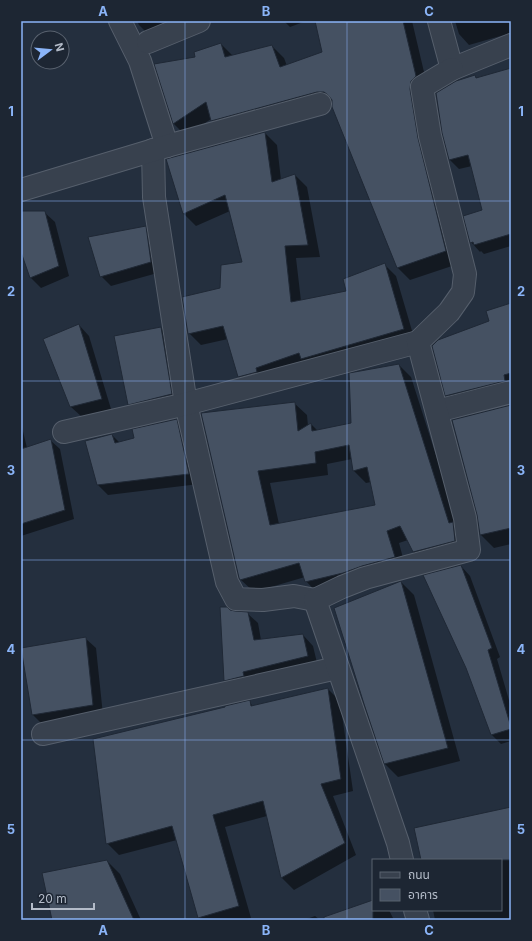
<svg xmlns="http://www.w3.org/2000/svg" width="532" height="941" viewBox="0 0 532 941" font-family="Inter,'Noto Sans Thai',sans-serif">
  <rect width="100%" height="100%" fill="#242f3e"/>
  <g fill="#0007" fill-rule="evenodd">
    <polygon points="137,21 188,21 149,35 139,25"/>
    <polygon points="284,21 306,21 290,27"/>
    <polygon points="316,21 412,21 428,89 458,264 410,280 398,268 333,107 333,104 330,104 224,133 212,120 211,119 186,136 174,124 156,65 197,57 221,44 233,56 272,46 284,58 287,66 323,53"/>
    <polygon points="455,21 511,21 511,33 469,45 459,34"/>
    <polygon points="511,69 511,246 484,254 481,251 480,252 471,242 484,210 472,166 459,169 450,160 443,133 475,77 477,78"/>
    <polygon points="265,133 277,145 281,180 295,175 307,187 320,257 296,258 301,301 347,291 384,264 396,276 415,341 251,389 239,377 228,339 201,345 189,333 221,289 243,263 230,211 196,226 184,214 167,160"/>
    <polygon points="21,212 44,212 55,222 69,276 41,288 31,278 21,249"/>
    <polygon points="145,227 156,237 161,272 111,286 101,276"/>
    <polygon points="511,304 511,385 455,402 446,393 490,322"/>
    <polygon points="79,325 89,336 111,409 82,417 71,407 44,340"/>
    <polygon points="161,328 171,338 182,405 139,414 129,404"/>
    <path d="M399 365 411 377 467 553 426 564 413 552 408 540 399 543 406 569 318 594 306 581 305 577 254 592 241 580 240 577 202 414 294 403 307 415 308 426 311 424 318 431 352 423ZM352 459 354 471 366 483 371 482 377 506 279 524 270 483 328 475 327 464Z"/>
    <polygon points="511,407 511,544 494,548 481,535"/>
    <polygon points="176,420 187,430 199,484 108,495 98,485 112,435 119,442 135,439"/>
    <polygon points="21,423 27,448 50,440 60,449 74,519 21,536"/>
    <polygon points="461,566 470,576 500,657 497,659 511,707 511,741 501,744 492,735 467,668"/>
    <polygon points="401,582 414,595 460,761 398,777 385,764"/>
    <polygon points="229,611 247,613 258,623 261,640 303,635 313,646 318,667 235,690 225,680"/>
    <polygon points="85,638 96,648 103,715 43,725 33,715"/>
    <polygon points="328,689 340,701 353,791 333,796 356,855 294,890 282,878 267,816 225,827 251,918 244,920 201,920 199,918 177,840 119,855 107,843 249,702 254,707"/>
    <polygon points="511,808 511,920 435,920 433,910 501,910 501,860 422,860"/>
    <polygon points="107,861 120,874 141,920 53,920"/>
    <polygon points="373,902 373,910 389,910 394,920 352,920"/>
    <polygon points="315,916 320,920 304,920"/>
  </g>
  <g fill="#455162" stroke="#1f2835" fill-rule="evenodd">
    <polygon points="315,21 403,21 416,76 411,81 410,89 418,138 446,251 397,268 332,107 332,100 328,95 324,92 317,92 211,121 206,102 173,124 154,64 195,57 194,52 221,43 225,57 272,45 280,67 322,52"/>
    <polygon points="511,68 511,234 474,245 473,242 470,243 463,216 482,210 468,155 449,160 442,133 436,93 456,81 475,75 476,78"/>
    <polygon points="265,132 272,182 295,174 308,245 285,246 291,302 346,291 343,279 385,263 404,329 301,359 299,353 256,368 257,372 238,377 223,326 188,334 182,297 220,288 221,265 242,262 225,195 183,214 166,159"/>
    <polygon points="21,211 45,211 59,266 30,278 21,252"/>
    <polygon points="146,226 151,262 100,277 88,237"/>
    <polygon points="511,303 511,373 504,375 505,381 445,396 432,346 438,340 489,321 486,311"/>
    <polygon points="79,324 102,399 70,407 43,339"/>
    <polygon points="161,327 172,394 128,405 114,336"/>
    <path d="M399 364 449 523 453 522 455 541 413 552 400 526 387 531 395 557 362 566 343 573 305 582 299 563 240 580 239 578 201 413 295 402 298 431 311 423 312 431 351 423 349 373ZM349 445 353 471 367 467 375 505 270 525 258 471 316 463 315 452Z"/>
    <polygon points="511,405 511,528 480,535 477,515 452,420"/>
    <polygon points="177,419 189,474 97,485 85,441 112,434 115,443 134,438 132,429"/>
    <polygon points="51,439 65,510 21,524 21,449"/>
    <polygon points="461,565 492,648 488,650 511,727 511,729 491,735 466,668 423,575"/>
    <polygon points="401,581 448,748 384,764 364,704 334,608"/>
    <polygon points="220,607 227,607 230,610 235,611 248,612 254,640 303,634 308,656 243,672 244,676 224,681"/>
    <polygon points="86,637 93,705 32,715 21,648"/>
    <polygon points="328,688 341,779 321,784 345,843 281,878 263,801 213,815 239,906 198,918 172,826 106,844 93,739 225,707 225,706 250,700 251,706"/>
    <polygon points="511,807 511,860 421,860 414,828"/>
    <polygon points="107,860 134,920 52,920 42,873"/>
    <polygon points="373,900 373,920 324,920 324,917"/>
  </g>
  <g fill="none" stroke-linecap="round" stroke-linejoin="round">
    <g stroke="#565f6c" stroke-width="24">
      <g id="minor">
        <polyline points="120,21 140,61 167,146"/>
        <polyline points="439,21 452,69 511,45"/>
        <polyline points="148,42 199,21"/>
        <polyline points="153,150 154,197 186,404 227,582 236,599 263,600 294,596 315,600"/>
        <polyline points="21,190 167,146 320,104"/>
        <polyline points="437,411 511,392"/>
        <polyline points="64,432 186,404 418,342"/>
        <polyline points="43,734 337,668"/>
        <polyline points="402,860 398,843 315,600 342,587 365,578 469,550 465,518 418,342 449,312 463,292 465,274 430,136 422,87 452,69"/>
        <polyline points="415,910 418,920"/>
      </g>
    </g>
    <use href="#minor" stroke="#38414e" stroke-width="22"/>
  </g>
  <path fill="none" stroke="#8ab4f8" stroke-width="1" stroke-opacity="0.55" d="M185 21V920M347 21V920M21 201H511M21 381H511M21 560H511M21 740H511"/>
  <rect width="532" height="941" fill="none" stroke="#1d2633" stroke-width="44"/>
  <rect x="372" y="859" width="130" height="52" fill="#1d2633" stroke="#59626f"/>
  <rect x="380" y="872" width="20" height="6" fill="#38414e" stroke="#59626f"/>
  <text x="408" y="879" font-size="12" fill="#b4bcc9">ถนน</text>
  <rect x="380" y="889" width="20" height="12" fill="#455162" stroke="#59626f"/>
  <text x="408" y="899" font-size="12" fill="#b4bcc9">อาคาร</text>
  <g transform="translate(50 50) rotate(74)"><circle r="19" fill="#1d2633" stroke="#59626f"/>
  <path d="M0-3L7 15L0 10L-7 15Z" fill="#8ab4f8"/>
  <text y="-6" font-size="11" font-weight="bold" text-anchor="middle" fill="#b4bcc9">N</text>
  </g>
  <path d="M32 903v6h62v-6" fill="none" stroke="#b4bcc9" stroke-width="2"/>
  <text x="38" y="903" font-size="12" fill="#b4bcc9" stroke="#1d2633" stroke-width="3" paint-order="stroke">20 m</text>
  <rect x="22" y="22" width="488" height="897" fill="none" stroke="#8ab4f8" stroke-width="1.5"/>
  <g font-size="13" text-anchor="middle" font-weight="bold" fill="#8ab4f8">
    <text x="103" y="16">A</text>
    <text x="266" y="16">B</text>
    <text x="429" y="16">C</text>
    <text x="11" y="116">1</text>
    <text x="521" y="116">1</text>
    <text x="11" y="296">2</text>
    <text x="521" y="296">2</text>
    <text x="11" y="475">3</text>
    <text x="521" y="475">3</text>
    <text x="11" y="654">4</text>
    <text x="521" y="654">4</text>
    <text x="11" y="834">5</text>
    <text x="521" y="834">5</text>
    <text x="103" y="935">A</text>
    <text x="266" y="935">B</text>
    <text x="429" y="935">C</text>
  </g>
</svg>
